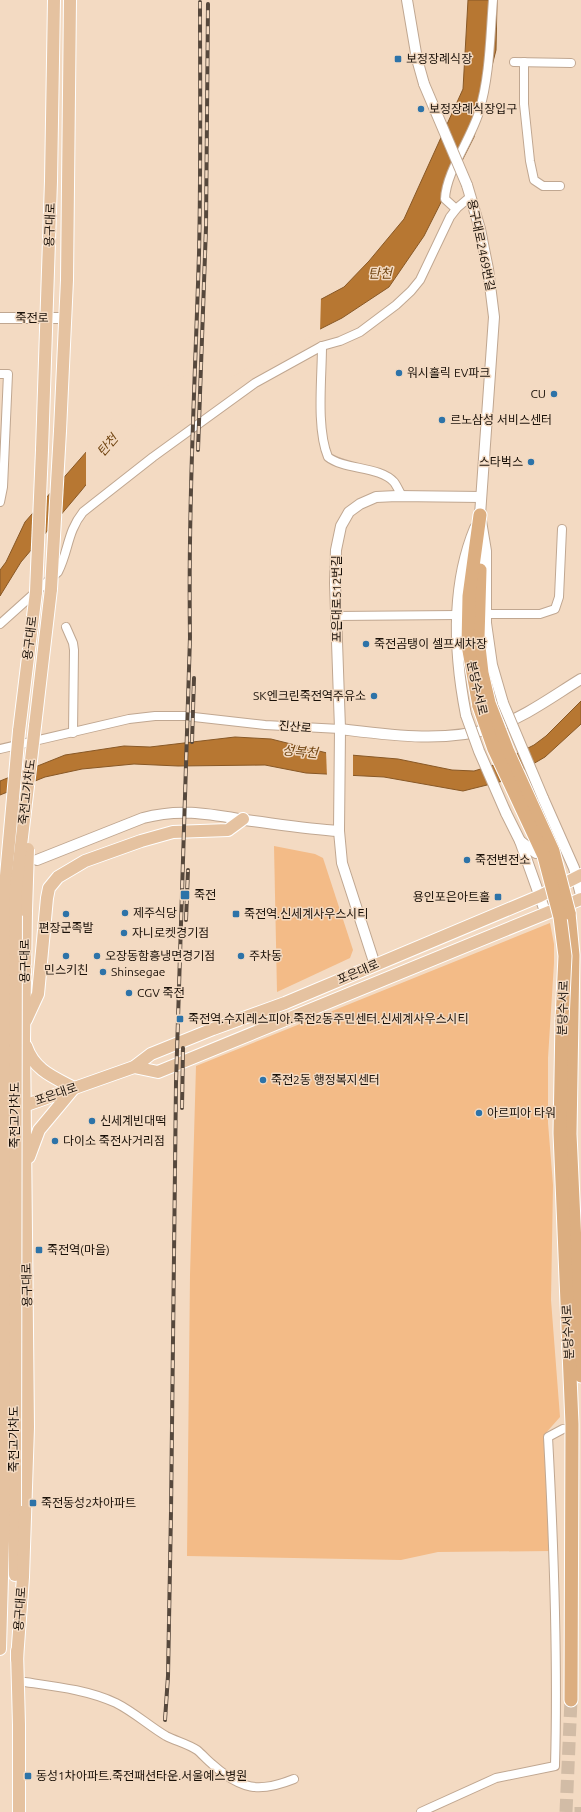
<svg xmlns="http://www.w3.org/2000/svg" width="581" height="1812" viewBox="0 0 581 1812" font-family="Ubuntu,'Noto Sans KR',sans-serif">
  <rect width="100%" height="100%" fill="#f3dac2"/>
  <g fill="#f3bb87">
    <polygon points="274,846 315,854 323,858 353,950 350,958 277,992"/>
    <polygon points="550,923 554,944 554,963 548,1058 548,1123 553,1185 551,1300 560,1417 545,1434 551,1551 438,1552 401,1560 187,1556 190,1275 196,1066"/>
  </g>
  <g fill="#b77732" stroke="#885826">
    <polygon points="468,0 497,0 496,50 474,137 424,236 389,287 342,318 136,422 81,491 21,562 0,596 0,570 6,562 25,522 115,419 267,328 344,287 369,261 404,219 463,89"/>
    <polygon points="581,701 581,724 545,757 521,771 503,781 463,791 384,777 306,773 265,765 178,766 134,764 82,769 45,777 0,795 0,781 65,755 124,746 150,747 235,737 271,739 327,753 398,759 452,770 474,771 494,765 534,745 546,736"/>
  </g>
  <g fill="#f3dac2">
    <polygon points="321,297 320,332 137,424 86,488 86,449 113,418 266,327"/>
    <polygon points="326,751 353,753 353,779 327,777"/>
  </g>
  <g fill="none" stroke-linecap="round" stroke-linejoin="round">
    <g stroke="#d2bca6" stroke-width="13" stroke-dasharray="13 6" stroke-linecap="butt">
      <polyline points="566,1812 571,1700"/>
      <polyline points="581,1812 581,1807"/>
    </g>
    <g stroke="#c0a791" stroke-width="10">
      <g id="minor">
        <polyline points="514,62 571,63"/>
        <polyline points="524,62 524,104 530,161 534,180 543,186 560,186"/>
        <path d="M456 209 445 199C446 172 471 139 479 112 490 76 490 36 493 0"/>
        <path d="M322 346C322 378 316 428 328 457 344 470 380 466 394 482 397 486 399 491 402 496"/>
        <polyline points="0,374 8,374 3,487 0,502"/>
        <polyline points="486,614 540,614 555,609 559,597 562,529"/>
        <polyline points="336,616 458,615"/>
        <path d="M0 624 58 572C69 550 67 532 83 512L153 457 255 383 322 346 340 341 360 332 396 305 411 291 420 280 450 217 457 208 470 197"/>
        <polyline points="66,627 73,643 74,650 73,733"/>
        <polyline points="0,749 129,719 155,716 185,716 265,725 340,729"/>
        <path d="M18 1681C51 1686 86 1689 116 1703 134 1712 149 1726 166 1736 176 1741 188 1744 197 1750 202 1754 207 1760 212 1764 241 1790 259 1793 294 1779"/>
        <path d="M421 1812 496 1778 555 1766C558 1657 554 1547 548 1437L563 1429"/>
      </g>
    </g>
    <g stroke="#c0a791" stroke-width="12">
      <g id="tertiary">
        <polyline points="407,0 417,59 424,84"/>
        <polyline points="467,185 480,229 488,269 494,317 480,515 486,551 486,623 492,665 503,703"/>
        <polyline points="0,318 65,318"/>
        <path d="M466 715C454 654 451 586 475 528"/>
        <path d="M340 729C390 735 444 743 492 728 524 718 553 696 581 679"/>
        <polyline points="543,798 574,868 581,895"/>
        <polyline points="506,813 520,841 546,914"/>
        <polyline points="520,841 536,853 548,848"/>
        <path d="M37 860 143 818C180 808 209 814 245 820 277 824 308 829 339 831"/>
        <polyline points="375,965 342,863 339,831 340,729 335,583 336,550 341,526 349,512 360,504 376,497 397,496 481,497"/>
      </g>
    </g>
    <g stroke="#fff" stroke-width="14">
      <g id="primary">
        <polyline points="60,431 67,280 70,0"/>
        <polyline points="42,450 51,181 54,0"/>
        <polyline points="35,726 51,589"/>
        <polyline points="19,731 36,592"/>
        <polyline points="26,1020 38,994 47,898 49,888 58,877 85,861 141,841 173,832 228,830 243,819"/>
        <path d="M26 1046C34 1070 53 1077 74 1088L39 1130 29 1157"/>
        <polyline points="134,1067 158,1072 581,899"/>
        <polyline points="18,1108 134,1067 151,1054 213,1029 285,1003 540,896 581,875"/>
        <polyline points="15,1575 15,1506"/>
        <polyline points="0,1649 4,1505"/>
        <polyline points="17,1651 19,1725 19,1812"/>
        <polyline points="17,1659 23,1577 28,1427 24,1040 26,911"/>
      </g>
    </g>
    <g stroke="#fff" stroke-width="15">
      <g id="trunk">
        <polyline points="480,570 478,638 482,673 489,703"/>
        <polyline points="479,706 468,645 469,596 480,515"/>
        <polyline points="569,913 573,955 570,1134 581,1376"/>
        <polyline points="562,1020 560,1133 572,1424 571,1700"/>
      </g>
    </g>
    <use href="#minor" stroke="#fff" stroke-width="8"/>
    <use href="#tertiary" stroke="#fff" stroke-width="10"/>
    <use href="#primary" stroke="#e5c2a0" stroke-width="12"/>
    <use href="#trunk" stroke="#dcae80" stroke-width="13"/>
    <g stroke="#56483c" stroke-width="4">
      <g id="rail">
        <polyline points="198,450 206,227 208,4"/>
        <polyline points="192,742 194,678"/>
        <polyline points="186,920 188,870"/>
        <polyline points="182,1108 183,1048"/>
        <path d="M165 1720 168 1676 171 1512 176 1083 190 637C188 509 195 382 199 254 201 170 200 86 200 2"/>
      </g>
    </g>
    <use href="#rail" stroke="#f3dac2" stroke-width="2.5" stroke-dasharray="8" stroke-linecap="butt"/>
    <g stroke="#c0a791" stroke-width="12" stroke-linecap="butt">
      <g id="tertiary-bridge">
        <polyline points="424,84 467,185"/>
        <polyline points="503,703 543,798"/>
        <polyline points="466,715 479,751 506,813"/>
      </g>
    </g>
    <g stroke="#fff" stroke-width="14" stroke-linecap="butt">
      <g id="primary-bridge">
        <polyline points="51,589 60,431"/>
        <polyline points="36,592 42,450"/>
        <polyline points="26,911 28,849"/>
        <polyline points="4,1505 5,887 19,731"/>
        <polyline points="15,1506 16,888 35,726"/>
      </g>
    </g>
    <g stroke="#fff" stroke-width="15" stroke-linecap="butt">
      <g id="trunk-bridge">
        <polyline points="489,703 508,752 553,851 569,913"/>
        <polyline points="479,706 494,749 544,856 560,917 565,956 562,1020"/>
      </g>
    </g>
    <use href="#tertiary-bridge" stroke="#fff" stroke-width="10"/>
    <use href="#primary-bridge" stroke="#e5c2a0" stroke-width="12"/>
    <use href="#trunk-bridge" stroke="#dcae80" stroke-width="13"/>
  </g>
  <g fill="#2d73a8" stroke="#f3dac2" stroke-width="1.5">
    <rect x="394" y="55" width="8" height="8" rx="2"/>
    <circle cx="421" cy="109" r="4"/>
    <circle cx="399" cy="373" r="4"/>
    <circle cx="554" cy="394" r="4"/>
    <circle cx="442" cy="420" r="4"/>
    <circle cx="531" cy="462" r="4"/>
    <circle cx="366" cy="644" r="4"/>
    <circle cx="374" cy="696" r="4"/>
    <circle cx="467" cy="860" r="4"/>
    <rect x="180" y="890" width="10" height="10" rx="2"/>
    <rect x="494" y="893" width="8" height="8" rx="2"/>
    <circle cx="125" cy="913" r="4"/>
    <circle cx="66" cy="914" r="4"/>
    <rect x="232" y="910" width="8" height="8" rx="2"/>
    <circle cx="124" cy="933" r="4"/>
    <circle cx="66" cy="956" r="4"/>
    <circle cx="97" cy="956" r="4"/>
    <circle cx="241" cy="956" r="4"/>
    <circle cx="103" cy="972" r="4"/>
    <circle cx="129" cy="993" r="4"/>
    <rect x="176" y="1015" width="8" height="8" rx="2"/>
    <circle cx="263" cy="1080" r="4"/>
    <circle cx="479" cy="1113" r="4"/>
    <circle cx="92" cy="1121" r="4"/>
    <circle cx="55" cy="1141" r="4"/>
    <rect x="35" y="1246" width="8" height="8" rx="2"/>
    <rect x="29" y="1499" width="8" height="8" rx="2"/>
    <rect x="24" y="1772" width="8" height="8" rx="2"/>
  </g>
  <g text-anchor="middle" stroke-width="3" stroke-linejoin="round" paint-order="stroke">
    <g font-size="12" fill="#1a1109" stroke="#f3dac2" text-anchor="start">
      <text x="406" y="63">보정장례식장</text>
      <text x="429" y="113">보정장례식장입구</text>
      <text x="407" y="377">워시홀릭 EV파크</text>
      <text x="546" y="398" text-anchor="end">CU</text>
      <text x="450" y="424">르노삼성 서비스센터</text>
      <text x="523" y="466" text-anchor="end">스타벅스</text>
      <text x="374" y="648">죽전곰탱이 셀프세차장</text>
      <text x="366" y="700" text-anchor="end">SK엔크린죽전역주유소</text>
      <text x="475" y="864">죽전변전소</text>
      <text x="194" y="899">죽전</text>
      <text x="490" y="901" text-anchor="end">용인포은아트홀</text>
      <text x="133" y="917">제주식당</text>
      <text x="244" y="918">죽전역.신세계사우스시티</text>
      <text x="66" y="932" text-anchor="middle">편장군족발</text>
      <text x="132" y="937">자니로켓경기점</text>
      <text x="105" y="960">오장동함흥냉면경기점</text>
      <text x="249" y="960">주차동</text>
      <text x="66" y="974" text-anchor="middle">민스키친</text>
      <text x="111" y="976">Shinsegae</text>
      <text x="137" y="997">CGV 죽전</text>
      <text x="188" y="1023">죽전역.수지레스피아.죽전2동주민센터.신세계사우스시티</text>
      <text x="271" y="1084">죽전2동 행정복지센터</text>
      <text x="487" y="1117">아르피아 타워</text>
      <text x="100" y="1125">신세계빈대떡</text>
      <text x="63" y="1145">다이소 죽전사거리점</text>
      <text x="47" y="1254">죽전역(마을)</text>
      <text x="41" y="1507">죽전동성2차아파트</text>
      <text x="36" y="1780">동성1차아파트.죽전패션타운.서울예스병원</text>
    </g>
    <g font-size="12" fill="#1a1109" stroke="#f3dac2">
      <text transform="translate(50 225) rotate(-88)" y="4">용구대로</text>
      <text transform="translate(481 245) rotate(78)" y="4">용구대로2469번길</text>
      <text x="32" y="322">죽전로</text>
      <text transform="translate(337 599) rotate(-90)" y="4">포은대로512번길</text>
      <text transform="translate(30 638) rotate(-83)" y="4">용구대로</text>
      <text transform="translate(477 688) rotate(77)" y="4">분당수서로</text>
      <text transform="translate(295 727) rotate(5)" y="4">진산로</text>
      <text transform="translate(27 792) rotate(-83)" y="4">죽전고가차도</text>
      <text transform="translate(25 961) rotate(-90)" y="4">용구대로</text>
      <text transform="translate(358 972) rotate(-23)" y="4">포은대로</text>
      <text transform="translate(563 1008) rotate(-88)" y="4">분당수서로</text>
      <text transform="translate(56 1094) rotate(-19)" y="4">포은대로</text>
      <text transform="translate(15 1115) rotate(-90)" y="4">죽전고가차도</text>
      <text transform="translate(27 1285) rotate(-91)" y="4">용구대로</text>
      <text transform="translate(568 1332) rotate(-93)" y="4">분당수서로</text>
      <text transform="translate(14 1439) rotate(-90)" y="4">죽전고가차도</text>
      <text transform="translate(20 1609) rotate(-86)" y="4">용구대로</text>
    </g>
    <g font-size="13" font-style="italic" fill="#714512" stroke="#f3dac2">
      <text x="380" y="278">탄천</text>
      <text transform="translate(107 445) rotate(-49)" y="5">탄천</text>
      <text transform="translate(300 751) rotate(5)" y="5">성복천</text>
    </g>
  </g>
</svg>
